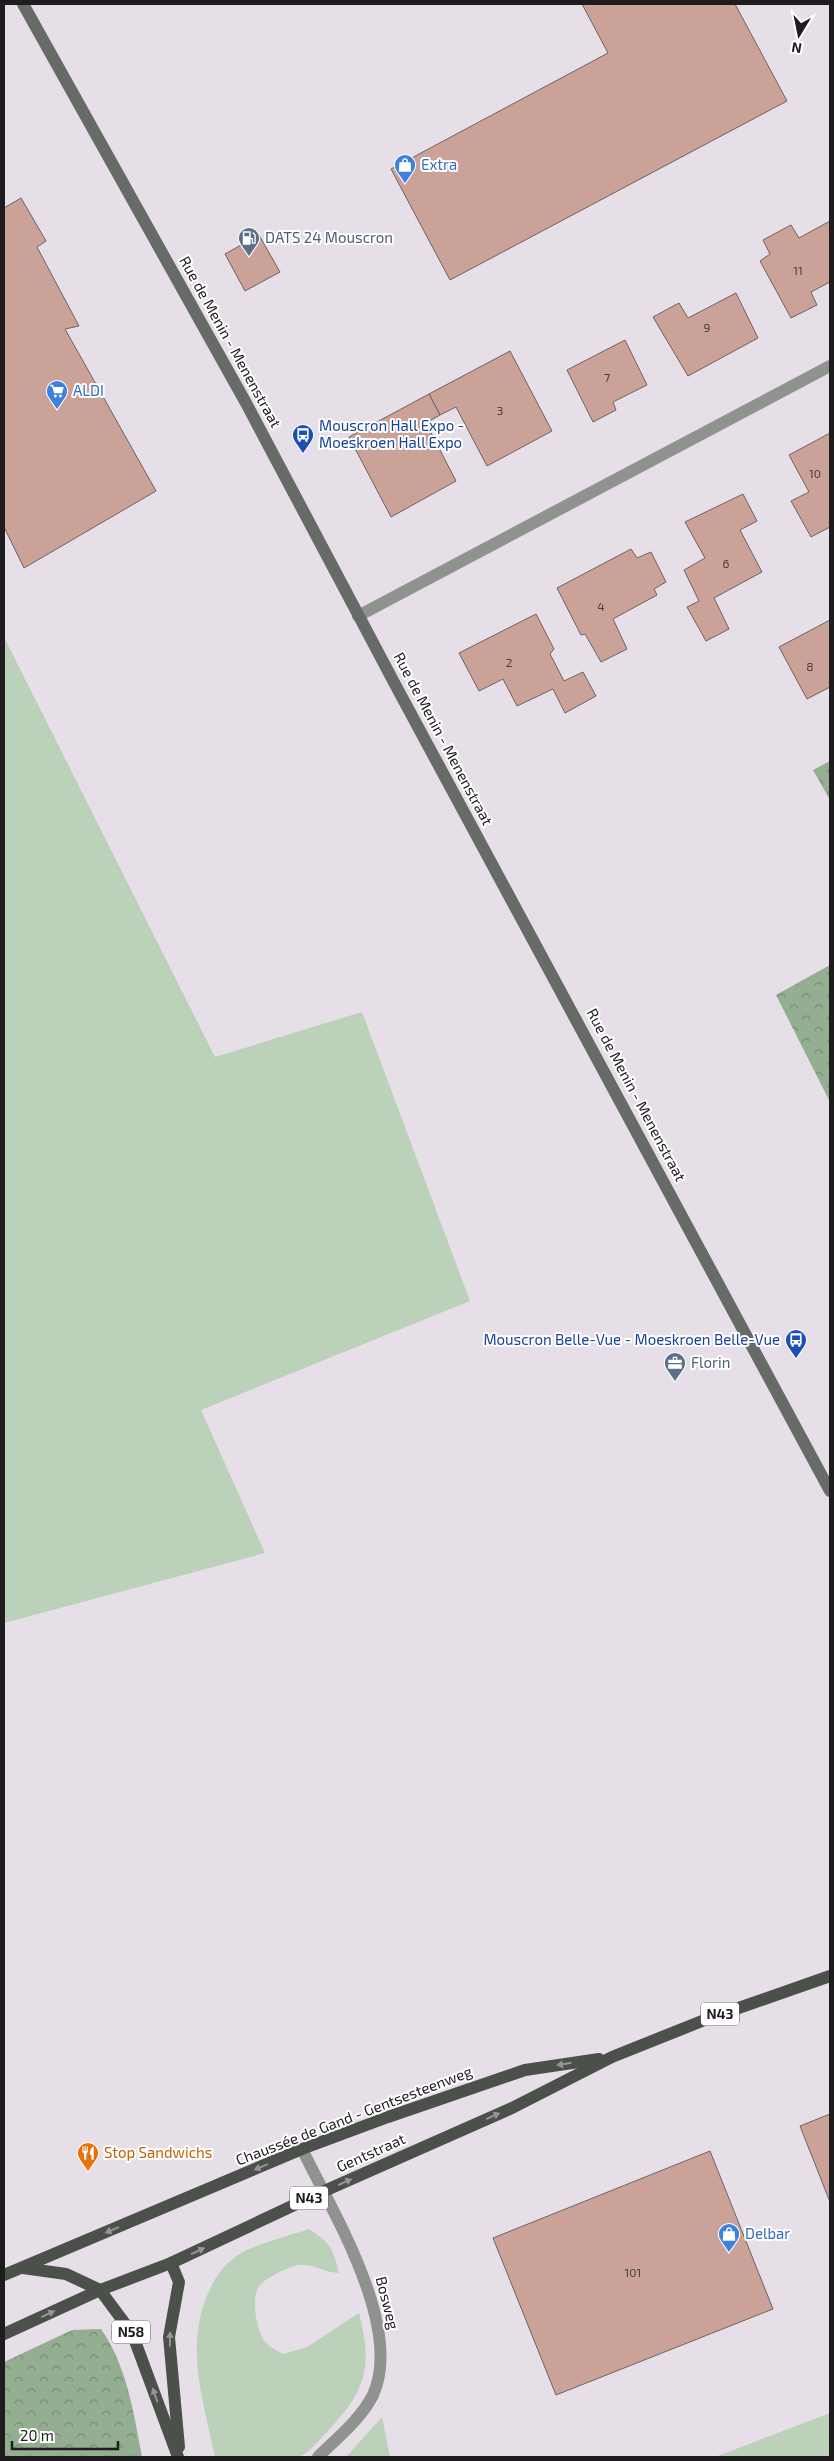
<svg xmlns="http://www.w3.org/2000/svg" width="834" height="2461" viewBox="0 0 834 2461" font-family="'Exo 2',sans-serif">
  <defs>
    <pattern id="forest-crowns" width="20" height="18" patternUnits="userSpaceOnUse" patternTransform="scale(1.25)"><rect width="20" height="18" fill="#93ae91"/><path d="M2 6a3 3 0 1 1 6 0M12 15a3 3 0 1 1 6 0" fill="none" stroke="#778d76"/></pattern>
  </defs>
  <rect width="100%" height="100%" fill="#e7dfe8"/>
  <g fill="#bbd1b9">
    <polygon points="4,637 215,1057 362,1012 470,1301 201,1410 265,1553 4,1623"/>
    <path d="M309 2229C331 2243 333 2249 339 2273 324 2273 309 2261 294 2266 283 2270 264 2278 258 2288 251 2301 257 2329 264 2341 268 2346 278 2351 283 2354L307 2347 359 2313C373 2368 366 2390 328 2431 320 2439 309 2453 299 2457 291 2460 228 2457 215 2457 203 2399 183 2343 211 2287 218 2272 227 2262 241 2253 260 2243 288 2236 309 2229Z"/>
    <polygon points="830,2413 830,2457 715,2457"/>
    <polygon points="382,2417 390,2457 346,2457"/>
  </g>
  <g fill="url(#forest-crowns)">
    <polygon points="830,761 830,800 813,770"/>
    <polygon points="830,965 830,1102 776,995"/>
    <path d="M101 2329C127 2366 134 2414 142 2457H4V2362L72 2330Z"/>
  </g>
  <g fill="#cba298" stroke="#6c6360">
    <polygon points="582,4 735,4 787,101 450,280 391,169 608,53"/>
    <polygon points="21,198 46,241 37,247 79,326 65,329 156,491 24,568 4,527 4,208"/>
    <polygon points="830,221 830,282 811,292 817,305 791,318 760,261 770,254 763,240 791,225 799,238"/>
    <polygon points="259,235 280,272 245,291 225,254"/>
    <polygon points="736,293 758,338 688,376 653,317 679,303 688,318"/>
    <polygon points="625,340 647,385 613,402 616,410 593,422 567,370"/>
    <polygon points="510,351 552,431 487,466 456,407 440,415 429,394"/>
    <polygon points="429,394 440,415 426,423 456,481 391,517 349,437"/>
    <polygon points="830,433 830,527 811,537 791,501 809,492 789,455"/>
    <polygon points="743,494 757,521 740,530 762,572 714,598 729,629 706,641 687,607 699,601 684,570 705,558 685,522"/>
    <polygon points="631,549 637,558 651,552 666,582 654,589 657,595 613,619 627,649 601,662 585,634 581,635 557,588"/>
    <polygon points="536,614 554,649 550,654 564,681 583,672 596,696 565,713 553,689 517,706 503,679 479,691 459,653"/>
    <polygon points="830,620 830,687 807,699 779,647"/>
    <polygon points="830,2114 830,2202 800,2126"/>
    <polygon points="710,2151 773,2309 556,2395 493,2238"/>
  </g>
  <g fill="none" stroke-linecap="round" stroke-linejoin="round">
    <g stroke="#8f928e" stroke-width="12">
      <polyline points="358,616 830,366"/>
      <path d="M302 2149C332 2211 404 2327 373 2395 361 2419 337 2438 318 2457"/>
    </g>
    <polyline stroke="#676b67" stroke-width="12" points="23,4 246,403 397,688 830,1491"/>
    <g stroke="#4b504b" stroke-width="12">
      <polyline points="171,2263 179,2282 169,2337 179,2447"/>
      <polyline points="23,2268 66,2274 100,2290 132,2333 178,2457"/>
      <polyline points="4,2275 302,2149 388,2117 525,2070 599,2059"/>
      <polyline points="4,2334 100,2290 171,2263 322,2192 512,2108 612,2057 707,2019 830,1976"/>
    </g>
  </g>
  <defs><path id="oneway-solid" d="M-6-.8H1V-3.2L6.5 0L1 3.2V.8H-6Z" transform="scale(1.25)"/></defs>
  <g fill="#939693">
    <use href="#oneway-solid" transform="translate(564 2064) rotate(171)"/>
    <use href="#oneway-solid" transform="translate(493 2116) rotate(-24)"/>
    <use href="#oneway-solid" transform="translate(261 2167) rotate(157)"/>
    <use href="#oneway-solid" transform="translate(345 2182) rotate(-24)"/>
    <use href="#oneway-solid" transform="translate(112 2230) rotate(157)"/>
    <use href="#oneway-solid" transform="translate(198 2251) rotate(-25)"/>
    <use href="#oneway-solid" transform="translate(48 2314) rotate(-25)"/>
    <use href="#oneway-solid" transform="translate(170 2339) rotate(-89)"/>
    <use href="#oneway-solid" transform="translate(155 2395) rotate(-110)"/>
  </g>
  <defs>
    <g id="shop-pin" transform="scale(1.125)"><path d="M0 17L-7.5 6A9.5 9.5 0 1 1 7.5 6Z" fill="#3f7fe0" stroke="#fff"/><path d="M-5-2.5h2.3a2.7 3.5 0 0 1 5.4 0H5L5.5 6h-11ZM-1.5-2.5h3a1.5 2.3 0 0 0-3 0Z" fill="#fff"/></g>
    <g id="fuel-pin" transform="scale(1.125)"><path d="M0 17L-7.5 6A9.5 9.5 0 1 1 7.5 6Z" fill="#5c6f8a" stroke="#fff"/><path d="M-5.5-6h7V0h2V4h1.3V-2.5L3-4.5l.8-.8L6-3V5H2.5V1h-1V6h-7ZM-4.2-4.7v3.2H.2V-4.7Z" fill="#fff"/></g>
    <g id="supermarket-pin" transform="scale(1.125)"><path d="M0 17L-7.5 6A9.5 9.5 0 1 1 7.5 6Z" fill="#3f7fe0" stroke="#fff"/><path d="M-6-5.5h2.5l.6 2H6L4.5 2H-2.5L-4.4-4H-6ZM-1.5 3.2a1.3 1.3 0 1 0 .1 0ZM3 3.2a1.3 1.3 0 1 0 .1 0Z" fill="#fff"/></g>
    <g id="bus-pin" transform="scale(1.125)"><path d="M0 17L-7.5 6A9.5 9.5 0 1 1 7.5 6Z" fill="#1a4fb4" stroke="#fff"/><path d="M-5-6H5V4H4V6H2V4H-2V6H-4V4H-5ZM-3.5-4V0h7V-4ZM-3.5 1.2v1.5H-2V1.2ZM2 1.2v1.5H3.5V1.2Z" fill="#fff"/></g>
    <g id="office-pin" transform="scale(1.125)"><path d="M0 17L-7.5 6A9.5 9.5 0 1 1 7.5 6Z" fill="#5c6f8a" stroke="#fff"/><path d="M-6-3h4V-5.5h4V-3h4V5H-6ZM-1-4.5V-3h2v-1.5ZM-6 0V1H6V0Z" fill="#fff"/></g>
    <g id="restaurant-pin" transform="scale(1.125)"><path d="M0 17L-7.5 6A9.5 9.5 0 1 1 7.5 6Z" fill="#e8710a" stroke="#fff"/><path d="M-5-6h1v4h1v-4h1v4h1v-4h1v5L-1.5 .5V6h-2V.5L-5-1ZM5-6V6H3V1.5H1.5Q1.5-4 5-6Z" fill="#fff"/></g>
  </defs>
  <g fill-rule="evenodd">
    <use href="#shop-pin" x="405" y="165"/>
    <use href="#fuel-pin" x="249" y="238"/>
    <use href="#supermarket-pin" x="57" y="391"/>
    <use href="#bus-pin" x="303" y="435"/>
    <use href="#bus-pin" x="796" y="1340"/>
    <use href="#office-pin" x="675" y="1363"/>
    <use href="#restaurant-pin" x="88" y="2153"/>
    <use href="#shop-pin" x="729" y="2234"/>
  </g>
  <g text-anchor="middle" stroke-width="4" stroke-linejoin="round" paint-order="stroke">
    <g font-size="12" fill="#4a3e3d">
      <text x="798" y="275">11</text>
      <text x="707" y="332">9</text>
      <text x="607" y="382">7</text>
      <text x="500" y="415">3</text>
      <text x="815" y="478">10</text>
      <text x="726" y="568">6</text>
      <text x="601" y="611">4</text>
      <text x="509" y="667">2</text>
      <text x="810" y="671">8</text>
      <text x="633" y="2277">101</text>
    </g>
    <g fill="#fff" stroke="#626062" stroke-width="1">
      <rect x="701" y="2002.5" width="38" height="23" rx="4"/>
      <rect x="290" y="2186.5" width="38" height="23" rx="4"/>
      <rect x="112" y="2320.5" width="38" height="23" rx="4"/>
    </g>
    <g font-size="14" font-weight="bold" fill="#1f1c1f">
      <text x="720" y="2019">N43</text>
      <text x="309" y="2203">N43</text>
      <text x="131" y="2337">N58</text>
    </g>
    <g font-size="15" fill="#366cbe" stroke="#fff" text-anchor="start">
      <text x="421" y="170">Extra</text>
      <text x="73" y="396">ALDI</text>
      <text x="745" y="2239">Delbar</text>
    </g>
    <g font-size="15" fill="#4e5e75" stroke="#fff" text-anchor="start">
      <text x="265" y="243">DATS 24 Mouscron</text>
      <text x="691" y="1368">Florin</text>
    </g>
    <g font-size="15" fill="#1f1c1f" stroke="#fff">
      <text transform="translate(230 342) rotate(61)" y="5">Rue de Menin - Menenstraat</text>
      <text transform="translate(443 739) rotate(62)" y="5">Rue de Menin - Menenstraat</text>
      <text transform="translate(636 1095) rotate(62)" y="5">Rue de Menin - Menenstraat</text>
      <text transform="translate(354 2116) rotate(-21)" y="5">Chaussée de Gand - Gentsesteenweg</text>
      <text transform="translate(371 2153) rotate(-24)" y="5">Gentstraat</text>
      <text transform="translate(387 2303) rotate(76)" y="5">Bosweg</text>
    </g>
    <g font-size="15" fill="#164399" stroke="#fff" text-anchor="start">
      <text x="319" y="431">Mouscron Hall Expo -<tspan x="319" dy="17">Moeskroen Hall Expo</tspan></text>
      <text x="780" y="1345" text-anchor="end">Mouscron Belle-Vue - Moeskroen Belle-Vue</text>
    </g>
    <g font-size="15" fill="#c56008" stroke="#fff" text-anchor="start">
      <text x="104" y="2158">Stop Sandwichs</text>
    </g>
  </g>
  <rect width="834" height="2461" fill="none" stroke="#1f1c1f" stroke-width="10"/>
  <g transform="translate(799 35) rotate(190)" stroke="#ffffff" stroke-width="4" paint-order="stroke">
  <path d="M0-4L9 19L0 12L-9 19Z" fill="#1f1c1f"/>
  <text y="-8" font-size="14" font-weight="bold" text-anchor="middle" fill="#1f1c1f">N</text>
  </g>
  <path d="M12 2441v8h106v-8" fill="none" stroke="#1f1c1f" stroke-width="2.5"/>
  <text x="20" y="2441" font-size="15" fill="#1f1c1f" stroke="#ffffff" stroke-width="4" paint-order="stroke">20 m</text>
</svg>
